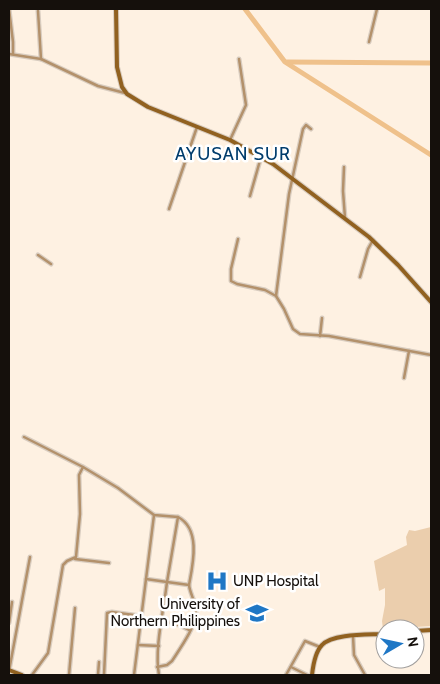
<svg xmlns="http://www.w3.org/2000/svg" width="440" height="684" viewBox="0 0 440 684" font-family="Cabin,sans-serif">
  <rect width="100%" height="100%" fill="#fef1e2"/>
  <polygon fill="#ebcead" points="431,527 431,626 383,629 382,621 385,605 385,588 379,591 374,561 407,545 406,537 409,530 415,531"/>
  <g fill="none" stroke-linecap="round" stroke-linejoin="round">
    <g stroke="#efc18b" stroke-width="5">
      <polyline points="245,9 285,62 431,155"/>
      <polyline points="287,62 431,63"/>
    </g>
    <g stroke="#d9cdc0" stroke-width="5">
      <g id="street">
        <polyline points="9,9 13,42 13,54"/>
        <polyline points="38,11 41,59"/>
        <polyline points="369,42 377,9"/>
        <polyline points="9,54 41,59 98,86 125,93"/>
        <polyline points="230,140 246,105 239,59"/>
        <polyline points="344,167 343,191 345,218"/>
        <polyline points="250,196 261,157"/>
        <polyline points="169,209 197,127"/>
        <polyline points="238,239 231,269 231,281 237,284 265,290 276,296 284,309 293,329 300,334 329,336 431,355"/>
        <polyline points="38,255 51,264"/>
        <polyline points="360,277 368,249 373,240"/>
        <polyline points="276,296 289,194 303,129 306,125 311,129"/>
        <polyline points="320,336 322,318"/>
        <polyline points="404,378 409,351"/>
        <polyline points="24,437 83,467"/>
        <path d="M178 517C201 529 193 564 189 585"/>
        <polyline points="75,559 109,563"/>
        <polyline points="162,621 179,625 189,630"/>
        <polyline points="9,623 12,602"/>
        <polyline points="353,636 354,655 365,675"/>
        <polyline points="138,645 159,646"/>
        <path d="M157 667 167 665 172 661C179 650 197 625 196 612 196 602 190 594 189 585L167 582C164 609 154 649 159 675"/>
        <polyline points="291,667 307,675"/>
        <polyline points="9,671 30,557"/>
        <polyline points="32,675 48,653 63,565 67,561 76,557 80,514 79,475 83,467 118,488 154,515 178,517 167,582 146,579"/>
        <polyline points="69,675 75,608"/>
        <polyline points="98,675 99,662"/>
        <polyline points="104,675 107,613 112,612 141,616"/>
        <polyline points="134,675 154,515"/>
        <polyline points="286,675 305,641 320,647"/>
      </g>
    </g>
    <g stroke="#d9cdc0" stroke-width="6">
      <g id="secondary">
        <polyline points="116,9 117,67 122,87 127,94 148,107 230,140 273,164 369,237 398,265 431,302"/>
        <polyline points="415,631 431,630"/>
        <polyline points="9,670 22,675"/>
        <path d="M312 675C313 666 315 652 322 645 333 633 369 635 385 634"/>
      </g>
    </g>
    <use href="#street" stroke="#b3916b" stroke-width="2.5"/>
    <use href="#secondary" stroke="#916120" stroke-width="4"/>
  </g>
  <defs>
    <g id="hospital-bare" transform="scale(1.725)"><path d="M-5-5h3v3.5h4V-5h3V5h-3V1.5h-4V5h-3Z" fill="#1f77c5" stroke="#fff" stroke-width="2.5" paint-order="stroke"/></g>
    <g id="university-bare" transform="scale(1.725)"><path d="M0-5L7-2L0 1L-7-2ZM-4 1L0 2.5L4 1V4Q0 6-4 4Z" fill="#1f77c5" stroke="#fff" stroke-width="2.5" paint-order="stroke"/></g>
  </defs>
  <g fill-rule="evenodd">
    <use href="#hospital-bare" x="217" y="581"/>
    <use href="#university-bare" x="257" y="613"/>
  </g>
  <g text-anchor="middle" stroke-width="5" stroke-linejoin="round" paint-order="stroke">
    <g font-size="15" fill="#15100c" stroke="#fff" text-anchor="start">
      <text x="233" y="586">UNP Hospital</text>
      <text x="240" y="609" text-anchor="end">University of<tspan x="240" dy="17">Northern Philippines</tspan></text>
    </g>
    <g font-size="18" letter-spacing="1" fill="#003c6c" stroke="#fff">
      <text x="233" y="160">AYUSAN SUR</text>
    </g>
  </g>
  <rect width="440" height="684" fill="none" stroke="#15100c" stroke-width="20"/>
  <g transform="translate(400 644) rotate(81)"><circle r="24" fill="#ffffff" stroke="#a19f9e"/>
  <path d="M0-4L9 19L0 12L-9 19Z" fill="#1f77c5"/>
  <text y="-8" font-size="14" font-weight="bold" text-anchor="middle" fill="#15100c">N</text>
  </g>
</svg>
